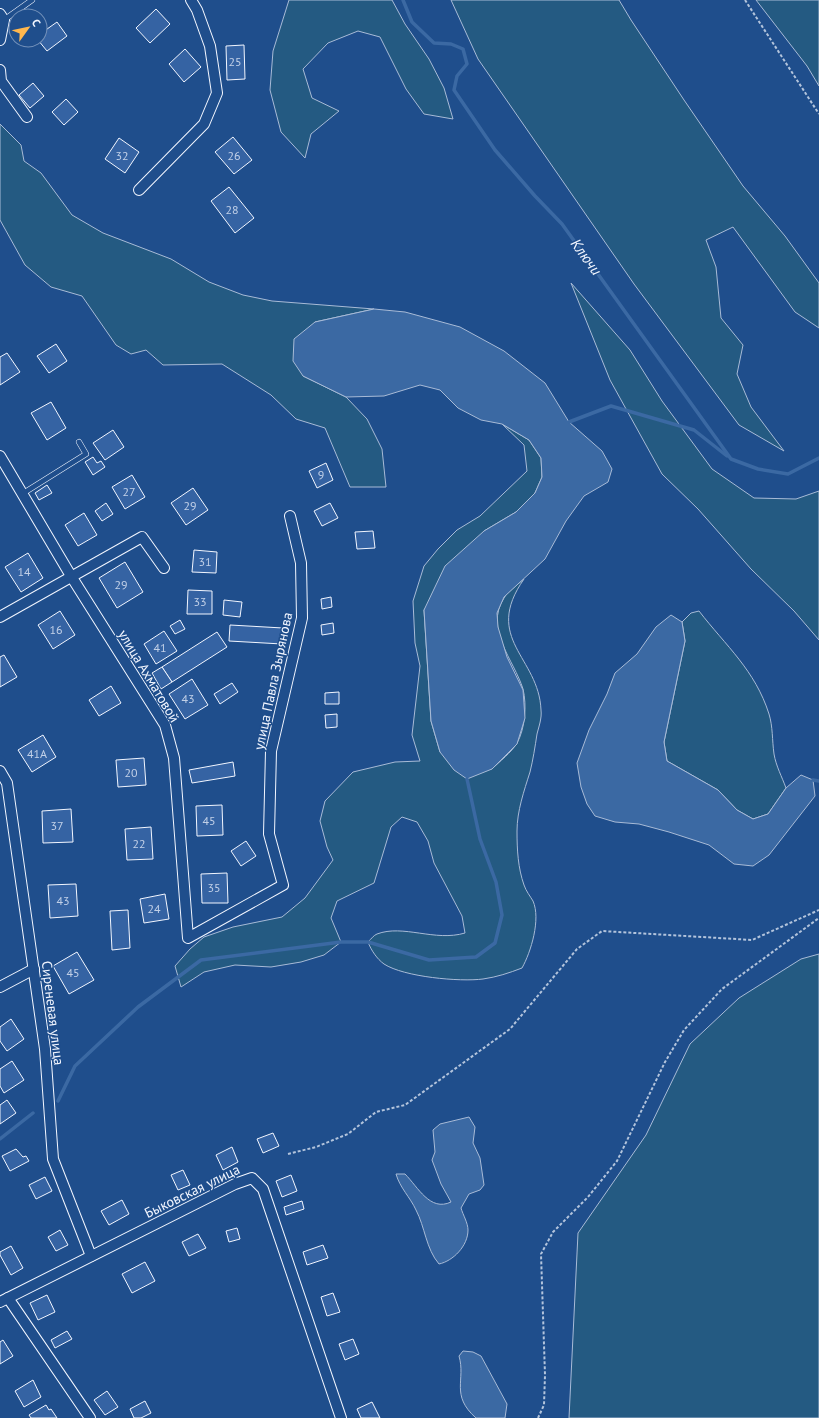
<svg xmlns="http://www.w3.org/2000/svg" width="819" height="1418" viewBox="0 0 819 1418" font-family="'PT Sans',sans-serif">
  <rect width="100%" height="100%" fill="#1f4e8c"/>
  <g fill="#245a82" stroke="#a8bbd7">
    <polygon points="289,0 392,0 405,24 429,59 444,88 453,119 424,114 406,89 380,37 358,31 328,43 303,69 312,98 339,111 311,134 305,158 281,132 270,90 273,51"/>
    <polygon points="451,0 619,0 631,20 684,100 743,186 785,236 819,283 819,328 795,312 733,227 706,240 716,267 721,318 743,345 737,374 751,407 784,451 739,425 634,284 478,59"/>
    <polygon points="756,0 819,0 819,86 807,66"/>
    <polygon points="0,124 21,145 24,161 41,173 72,215 103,233 171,259 209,282 243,295 272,301 374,309 315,322 303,376 346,397 367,419 382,449 386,487 350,487 325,428 296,419 271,395 222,364 163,365 146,350 131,354 116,345 82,296 51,287 25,265 0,220"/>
    <polygon points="571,283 630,350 662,401 712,469 754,498 796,499 819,491 819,640 794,611 751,569 698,509 662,474 610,380"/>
    <path d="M502 424 529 440 541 458 542 477 535 493 516 512 484 531 424 610 431 721 440 752 492 769C499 762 512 752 517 743 525 729 527 705 523 689 514 660 484 629 504 598 508 591 517 585 524 579 482 639 539 657 541 710 542 718 539 726 537 734 535 747 533 760 530 772 524 791 517 811 517 831 517 850 518 868 524 885 526 891 530 896 533 901 541 919 531 952 522 968 509 973 497 977 483 979 460 982 404 977 384 964 377 959 371 950 368 942 371 939 374 935 377 934 403 924 435 942 465 933L462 916 434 863 428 841 417 822 402 817 391 827 374 883 337 901 331 918 341 942 324 955 301 962 271 967 235 965 204 972 181 987 175 966 190 949 204 937 233 927 282 917 305 898 333 860 327 847 320 821 325 801 353 772 395 762 420 761 412 735 420 666 415 643 413 601 424 566 438 549 457 530 480 516 527 471 524 445Z"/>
    <path d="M699 611C726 646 755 670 769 714 773 727 772 740 774 754 776 766 782 777 786 788L768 814 753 819 737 810 718 790 667 761 664 742 685 641 682 622 691 613Z"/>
    <polygon points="819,954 819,1418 569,1418 578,1233 646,1135 690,1044 739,998 801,959"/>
  </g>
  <g fill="#3b69a3" stroke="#a8bbd7">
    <polygon points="374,309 405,312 460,327 504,351 545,383 569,422 602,451 612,469 608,482 584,496 566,521 545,559 504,597 497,613 498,627 507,657 523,690 525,718 517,744 492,769 467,779 454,770 440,752 431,721 424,610 445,566 484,531 516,512 535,493 542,477 541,458 529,440 502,424 481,420 458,408 440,390 420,385 384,396 346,397 303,376 293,361 294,339 315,322"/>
    <polygon points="671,615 682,622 685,641 664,742 667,761 718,790 737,810 753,819 768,814 786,788 801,775 813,780 815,796 769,855 753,866 734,864 709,845 669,832 639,824 615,822 595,816 587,804 581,787 577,763 589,730 607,694 615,673 637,654 656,627"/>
    <path d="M469 1117 475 1127 473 1143 480 1158 484 1185 480 1190 469 1194 461 1208C463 1215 468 1223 468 1230 468 1246 453 1261 439 1264 426 1249 425 1227 416 1210 410 1197 400 1188 396 1174H405C418 1187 430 1212 451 1202L441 1184 432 1160 435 1152 433 1130 440 1124Z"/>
    <path d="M463 1351 473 1352 481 1356 507 1404 505 1418H476C450 1395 466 1380 459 1356Z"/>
  </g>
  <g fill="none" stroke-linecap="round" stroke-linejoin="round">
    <g stroke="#3b69a3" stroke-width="3.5">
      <polyline points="403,0 412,22 434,43 451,44 463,49 467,64 457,76 454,90 495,150 535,196 562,224 731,459 758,469 788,474 819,458"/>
      <polyline points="569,422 611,406 694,430 727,456"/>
      <polyline points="813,780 819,781"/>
      <polyline points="58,1101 75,1066 138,1007 201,960 341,942 368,942 429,960 476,957 495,943 502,915 496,882 480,839 467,779"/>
      <polyline points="0,1139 33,1113"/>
    </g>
  </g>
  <g fill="#3563a3" stroke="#f2f6ff">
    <polygon points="156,9 170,24 150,43 136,28"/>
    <polygon points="57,22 67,36 47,51 38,40 40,40 40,34"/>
    <polygon points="244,45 245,79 227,80 226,46"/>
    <polygon points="185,49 201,67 184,82 169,64"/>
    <polygon points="33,83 44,96 30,108 19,95"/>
    <polygon points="66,99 78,112 64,125 52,112"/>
    <polygon points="233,137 252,160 234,174 215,152"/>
    <polygon points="119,138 139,152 125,173 105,159"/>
    <polygon points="229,187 254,218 235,233 211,201"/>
    <polygon points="56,344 67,361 49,373 37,356"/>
    <polygon points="7,353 20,372 0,385 0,357"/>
    <polygon points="51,402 66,428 47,440 31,413"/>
    <polygon points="113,430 124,447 105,460 93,443"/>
    <polygon points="93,457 97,463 101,461 105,467 93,475 85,462"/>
    <polygon points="326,463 333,480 317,488 309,471"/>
    <polygon points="132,475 145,497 125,509 112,487"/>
    <polygon points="47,485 52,493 39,500 35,493"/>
    <polygon points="193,488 208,510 186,525 171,503"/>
    <polygon points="106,503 113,514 102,521 95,511"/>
    <polygon points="330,503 338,518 322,526 314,511"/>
    <polygon points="84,513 97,535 78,546 65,525"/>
    <polygon points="373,531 375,548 357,549 355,532"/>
    <polygon points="194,550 217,552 216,573 192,572"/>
    <polygon points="28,553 43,578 21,592 5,567"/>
    <polygon points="125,562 143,592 117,608 99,578"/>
    <polygon points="188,590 212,591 212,614 187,614"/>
    <polygon points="331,597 332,607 322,609 321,599"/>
    <polygon points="224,600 242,602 240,617 223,615"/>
    <polygon points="60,611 75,635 53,649 38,625"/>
    <polygon points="180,620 185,629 175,634 170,626"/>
    <polygon points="333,623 334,633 322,635 321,625"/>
    <polygon points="230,625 283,628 282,644 229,641"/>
    <polygon points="164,631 177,651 156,664 144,644"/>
    <polygon points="217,632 227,647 172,682 162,667"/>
    <polygon points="4,655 17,677 0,687 0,657"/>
    <polygon points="162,667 172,682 161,689 152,673"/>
    <polygon points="192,679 208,705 185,719 169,694"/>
    <polygon points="232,683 238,692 220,704 214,694"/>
    <polygon points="111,686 121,703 99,716 89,700"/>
    <polygon points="339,692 339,704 325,704 325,693"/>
    <polygon points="337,714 337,727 326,728 325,715"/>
    <polygon points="43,735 56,757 32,772 18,750"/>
    <polygon points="144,758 146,785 118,787 116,760"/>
    <polygon points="233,762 235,776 192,783 189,770"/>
    <polygon points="222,805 223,835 197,836 196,806"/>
    <polygon points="71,809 73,842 43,843 42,811"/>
    <polygon points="151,827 153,859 127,860 125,829"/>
    <polygon points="246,841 256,856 241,866 231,851"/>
    <polygon points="227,873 228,903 202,903 201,874"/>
    <polygon points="76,884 78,916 50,918 48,885"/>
    <polygon points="165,894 169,919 144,923 140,899"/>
    <polygon points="128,910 130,948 112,950 110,911"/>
    <polygon points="77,952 94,980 69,994 53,966"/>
    <polygon points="11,1019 24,1039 7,1051 0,1041 0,1027"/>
    <polygon points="12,1061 24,1080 4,1093 0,1086 0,1069"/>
    <polygon points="7,1100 16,1113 0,1124 0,1105"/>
    <polygon points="273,1133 279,1146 263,1153 257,1139"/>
    <polygon points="232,1147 238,1162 223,1170 216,1155"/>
    <polygon points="16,1149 23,1157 26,1156 29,1161 10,1171 2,1156"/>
    <polygon points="183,1170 190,1185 178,1190 171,1175"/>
    <polygon points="291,1175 297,1191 282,1197 276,1181"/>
    <polygon points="45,1177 52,1191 36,1199 29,1185"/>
    <polygon points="122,1200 129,1214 109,1225 101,1211"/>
    <polygon points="302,1201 304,1209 286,1215 284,1207"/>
    <polygon points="237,1228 240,1239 229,1242 226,1231"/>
    <polygon points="60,1230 68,1245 56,1251 48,1237"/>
    <polygon points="198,1234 206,1248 189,1256 182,1242"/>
    <polygon points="323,1245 328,1258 307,1265 303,1252"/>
    <polygon points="11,1246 23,1268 11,1275 0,1255 0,1252"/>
    <polygon points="145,1262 155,1281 132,1293 122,1274"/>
    <polygon points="333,1293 340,1312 327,1316 321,1297"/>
    <polygon points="47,1295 55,1312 38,1320 30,1303"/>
    <polygon points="67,1331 72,1339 55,1348 51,1340"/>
    <polygon points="353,1339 359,1354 345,1360 339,1344"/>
    <polygon points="3,1340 13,1356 0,1364 0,1342"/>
    <polygon points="33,1380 41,1397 24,1407 15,1391"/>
    <polygon points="107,1391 118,1407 105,1415 94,1400"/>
    <polygon points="145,1401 151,1413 141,1418 134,1418 130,1409"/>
    <polygon points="372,1402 380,1418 361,1418 357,1409"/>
    <polygon points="46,1405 49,1410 51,1409 57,1418 31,1418 29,1415"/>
  </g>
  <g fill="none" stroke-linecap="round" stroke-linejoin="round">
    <g stroke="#f2f6ff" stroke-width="6">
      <g id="lane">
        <polyline points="4,20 32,0"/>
        <polyline points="22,494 86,454 79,442"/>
      </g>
    </g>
    <g stroke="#f2f6ff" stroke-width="12">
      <g id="street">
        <polyline points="0,14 4,20 0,40"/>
        <polyline points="0,70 1,81 27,117"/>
        <polyline points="139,190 204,124 217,93 210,46 197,10 191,0"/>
        <polyline points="0,456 71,576 165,725 174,758 188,938 283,885 269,834 271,751 302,618 301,563 290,516"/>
        <polyline points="0,617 142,537 164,568"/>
        <polyline points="0,771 7,783 45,1049 53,1159 91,1256"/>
        <polyline points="0,987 34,969"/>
        <polyline points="8,1298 90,1418"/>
        <polyline points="0,1302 235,1184 252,1178 263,1189 341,1418"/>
      </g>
    </g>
    <g stroke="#b3c4dc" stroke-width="2" stroke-dasharray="3 2" stroke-linecap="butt">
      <polyline points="745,0 819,114"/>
      <polyline points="288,1154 316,1147 348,1134 376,1112 405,1105 510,1029 577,949 602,931 752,940 819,910"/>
      <polyline points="538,1418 544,1405 545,1375 541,1254 553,1232 588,1197 617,1161 665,1062 684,1030 722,989 819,918"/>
    </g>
    <use href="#lane" stroke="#1f4e8c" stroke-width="5"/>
    <use href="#street" stroke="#1f4e8c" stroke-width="10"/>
  </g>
  <g text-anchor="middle" stroke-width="3" stroke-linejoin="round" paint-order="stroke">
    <g font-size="12" fill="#c3d1e8">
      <text x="235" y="66">25</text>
      <text x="122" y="160">32</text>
      <text x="234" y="160">26</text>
      <text x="232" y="214">28</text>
      <text x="321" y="479">9</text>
      <text x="129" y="496">27</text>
      <text x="190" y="510">29</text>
      <text x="205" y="566">31</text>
      <text x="24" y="576">14</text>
      <text x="121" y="589">29</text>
      <text x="200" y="606">33</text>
      <text x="56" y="634">16</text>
      <text x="160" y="652">41</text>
      <text x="188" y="703">43</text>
      <text x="37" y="758">41А</text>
      <text x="131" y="777">20</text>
      <text x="209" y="825">45</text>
      <text x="57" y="830">37</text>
      <text x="139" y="848">22</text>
      <text x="214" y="892">35</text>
      <text x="63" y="905">43</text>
      <text x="154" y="913">24</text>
      <text x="73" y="977">45</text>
    </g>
    <g font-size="14" fill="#f2f6ff" stroke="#1f4e8c">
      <text transform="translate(149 676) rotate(59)" y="5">улица Ахматовой</text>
      <text transform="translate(273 681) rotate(-78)" y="5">улица Павла Зырянова</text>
      <text transform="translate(53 1013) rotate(83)" y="5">Сиреневая улица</text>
      <text transform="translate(192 1191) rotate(-26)" y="5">Быковская улица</text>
    </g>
    <g font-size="15" font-style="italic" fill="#f2f6ff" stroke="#1f4e8c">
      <text transform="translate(586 257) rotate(54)" y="5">Ключи</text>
    </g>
  </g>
  <g transform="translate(28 28) rotate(57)"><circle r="19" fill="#1f4e8c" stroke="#7391ba"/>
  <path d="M0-3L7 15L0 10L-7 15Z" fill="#ffb74d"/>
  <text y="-6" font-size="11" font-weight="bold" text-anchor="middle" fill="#f2f6ff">С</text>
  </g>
</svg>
